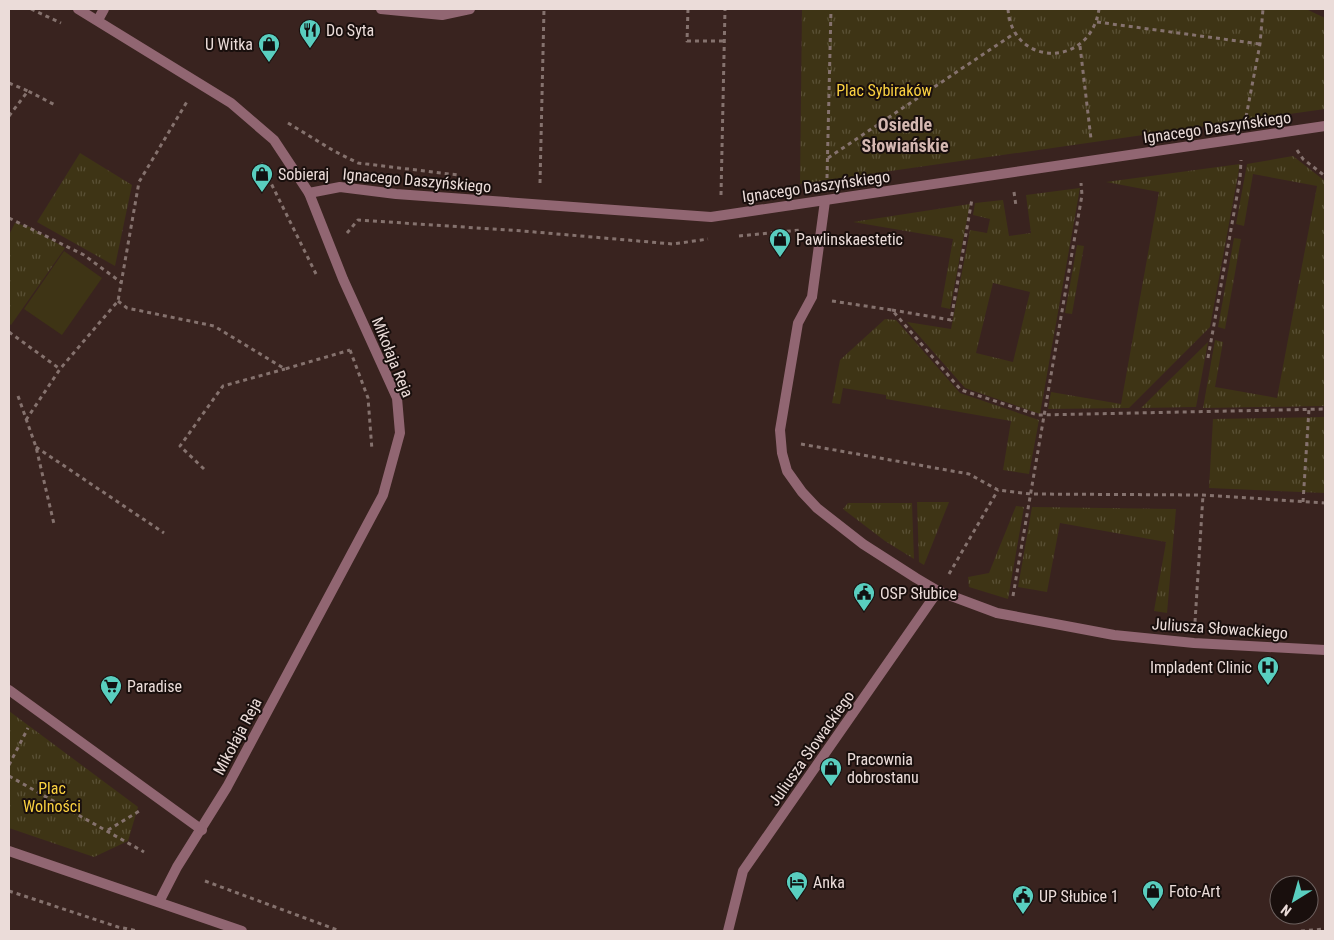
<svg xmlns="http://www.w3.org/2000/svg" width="1334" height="940" viewBox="0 0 1334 940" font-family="'Roboto Condensed',sans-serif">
  <defs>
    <pattern id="grass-tufts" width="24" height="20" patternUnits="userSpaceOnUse" patternTransform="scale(1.25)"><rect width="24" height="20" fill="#3e3415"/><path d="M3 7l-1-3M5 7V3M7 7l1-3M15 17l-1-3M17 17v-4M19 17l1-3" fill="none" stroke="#5a5136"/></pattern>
  </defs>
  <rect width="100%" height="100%" fill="#39231f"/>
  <g fill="url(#grass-tufts)" fill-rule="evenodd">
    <polygon points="802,9 1306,9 1325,18 1325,109 800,184"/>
    <polygon points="80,153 132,185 115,266 37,222"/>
    <polygon points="1293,156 1325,181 1325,406 1203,408 1215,340 1223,342 1215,387 1277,398 1317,186 1253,174 1244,226 1236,224 1247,164"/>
    <polygon points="1240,164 1210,327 1129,408 1048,409 1051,392 1121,404 1159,192 1106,182"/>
    <path d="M1080 188 1040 414 965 388 907 322 951 329 970 230 987 233 990 219 973 215 975 203 1003 200 1009 236 1031 233 1026 195ZM993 283 1030 292 1013 362 976 353Z"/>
    <polygon points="970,204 950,309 941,307 953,239 853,222"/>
    <polygon points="15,223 30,227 65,248 11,325 9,323 9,235"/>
    <polygon points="1234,238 1241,239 1225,329 1218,327"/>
    <polygon points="1077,245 1084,246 1072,314 1065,313"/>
    <polygon points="885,319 896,320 960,393 1039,420 1029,474 1003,470 1011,421 886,399 886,395 843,388 840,404 832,403 840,360"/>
    <polygon points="1208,342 1196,407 1141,408"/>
    <polygon points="1325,417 1325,493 1209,488 1213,419"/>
    <polygon points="917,502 949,502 924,565 919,562"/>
    <polygon points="848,503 912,503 914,559 885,541 843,509"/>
    <polygon points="1016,506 1024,507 1008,599 969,587 968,577 989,573"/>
    <polygon points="1032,507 1176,509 1167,613 1154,611 1166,542 1060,523 1047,592 1018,587"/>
    <polygon points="9,711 138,807 128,841 94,857 9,828"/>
  </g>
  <polygon fill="#3e3415" points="64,251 102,278 62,335 24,309"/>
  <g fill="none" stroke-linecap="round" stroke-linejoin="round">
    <g stroke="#85726e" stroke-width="3" stroke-dasharray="4 4" stroke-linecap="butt">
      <polyline points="31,9 61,23"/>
      <polyline points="688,9 687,41 724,41"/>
      <path d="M1008 9C1012 67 1090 69 1099 9"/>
      <polyline points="1097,22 1260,44"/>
      <polyline points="1080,46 1091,139"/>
      <polyline points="9,83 28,91"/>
      <polyline points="9,116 28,91 57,106"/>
      <polyline points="1246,117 1260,44 1263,9"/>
      <polyline points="288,123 334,151 358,163 458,175"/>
      <polyline points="1297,150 1303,159 1325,176"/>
      <polyline points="828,158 1015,33"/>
      <polyline points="261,163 316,274"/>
      <polyline points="827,178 831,9"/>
      <polyline points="540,183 544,9"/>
      <polyline points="1014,192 1016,206"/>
      <polyline points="721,195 725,9"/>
      <polyline points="9,218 84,255 122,283"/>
      <polyline points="347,233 358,220 523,231 673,244 708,239"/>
      <polyline points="739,236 800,230"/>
      <polyline points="118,301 127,308 214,326 285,369 350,350"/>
      <polyline points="832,301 892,310 961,390 1038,415 1325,409"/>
      <polyline points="892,310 951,320 972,199"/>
      <polyline points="9,332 60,369"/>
      <polyline points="350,350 368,398 372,450"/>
      <polyline points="1208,358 1240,179 1241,160"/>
      <polyline points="18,396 36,447 54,524"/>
      <polyline points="26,420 60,369 118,301 139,182 188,100"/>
      <polyline points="801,444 969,474 998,490 1031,494 1203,495 1325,503"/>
      <polyline points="36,447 164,533"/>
      <polyline points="204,469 180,446 223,386 285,369"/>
      <polyline points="1303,502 1309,409"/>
      <polyline points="949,574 998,490"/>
      <polyline points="1013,596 1082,195 1081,183"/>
      <polyline points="1195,622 1203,495"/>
      <polyline points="9,765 28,728"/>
      <polyline points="9,776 144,852"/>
      <polyline points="108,830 141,810"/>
      <polyline points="205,881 340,931"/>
      <polyline points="9,891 118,927 138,931"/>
      <polyline points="1301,931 1325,929"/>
    </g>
    <g stroke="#916672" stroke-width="10">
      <polyline points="78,9 231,103 274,140 309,193 343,279 397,398 400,433 383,495 227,787 177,867 159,902"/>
      <polyline points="381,9 442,15 470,9"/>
      <polyline points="98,20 104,9"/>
      <polyline points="309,193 340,187 396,194 711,217 1325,126"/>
      <polyline points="825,201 812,297 798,323 780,430 782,453 787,471 802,492 817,508 863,544 916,578 938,591 997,613 1114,635 1194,643 1325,650"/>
      <polyline points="9,690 202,830"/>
      <polyline points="728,931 743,871 938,591"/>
    </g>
    <polyline stroke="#916672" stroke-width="10" points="9,851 242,931"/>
  </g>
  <defs>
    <g id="restaurant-pin" transform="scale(1.125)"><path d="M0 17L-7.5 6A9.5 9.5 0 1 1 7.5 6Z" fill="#59cebf" stroke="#190f0d"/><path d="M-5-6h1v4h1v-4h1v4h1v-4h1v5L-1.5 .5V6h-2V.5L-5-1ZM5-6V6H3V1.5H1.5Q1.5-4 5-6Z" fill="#111"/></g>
    <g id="shop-pin" transform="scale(1.125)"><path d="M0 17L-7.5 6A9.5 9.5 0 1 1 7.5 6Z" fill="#59cebf" stroke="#190f0d"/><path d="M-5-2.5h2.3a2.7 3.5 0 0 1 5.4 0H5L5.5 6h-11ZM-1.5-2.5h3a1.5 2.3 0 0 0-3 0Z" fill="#111"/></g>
    <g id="civic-pin" transform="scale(1.125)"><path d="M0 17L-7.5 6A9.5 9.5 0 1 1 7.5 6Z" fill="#59cebf" stroke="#190f0d"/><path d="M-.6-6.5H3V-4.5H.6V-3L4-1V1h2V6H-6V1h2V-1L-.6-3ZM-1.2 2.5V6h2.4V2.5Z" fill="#111"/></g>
    <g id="hospital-pin" transform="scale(1.125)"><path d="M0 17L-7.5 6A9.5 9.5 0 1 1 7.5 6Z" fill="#59cebf" stroke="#190f0d"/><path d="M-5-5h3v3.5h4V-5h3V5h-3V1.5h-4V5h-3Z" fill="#111"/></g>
    <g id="supermarket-pin" transform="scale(1.125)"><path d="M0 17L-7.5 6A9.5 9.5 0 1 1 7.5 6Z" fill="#59cebf" stroke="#190f0d"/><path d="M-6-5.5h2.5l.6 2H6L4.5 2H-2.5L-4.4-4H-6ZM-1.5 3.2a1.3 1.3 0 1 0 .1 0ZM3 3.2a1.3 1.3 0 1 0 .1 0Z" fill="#111"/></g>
    <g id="hotel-pin" transform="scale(1.125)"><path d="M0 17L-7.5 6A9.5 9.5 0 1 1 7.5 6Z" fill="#59cebf" stroke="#190f0d"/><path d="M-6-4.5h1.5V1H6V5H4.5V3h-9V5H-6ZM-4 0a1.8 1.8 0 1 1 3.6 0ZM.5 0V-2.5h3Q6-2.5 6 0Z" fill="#111"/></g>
  </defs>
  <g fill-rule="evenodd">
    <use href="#restaurant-pin" x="310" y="30"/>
    <use href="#shop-pin" x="269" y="44"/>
    <use href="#shop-pin" x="262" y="174"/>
    <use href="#shop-pin" x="780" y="239"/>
    <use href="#civic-pin" x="864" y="593"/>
    <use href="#hospital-pin" x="1268" y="667"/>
    <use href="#supermarket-pin" x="111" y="686"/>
    <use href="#shop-pin" x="831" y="768"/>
    <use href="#hotel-pin" x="797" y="882"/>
    <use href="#shop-pin" x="1153" y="891"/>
    <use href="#civic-pin" x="1023" y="896"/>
  </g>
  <g text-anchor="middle" stroke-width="4" stroke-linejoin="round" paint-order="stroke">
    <g font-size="16" fill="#ebdcd9" stroke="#190f0d" text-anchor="start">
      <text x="326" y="36">Do Syta</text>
      <text x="253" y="50" text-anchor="end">U Witka</text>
      <text x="278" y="180">Sobieraj</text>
      <text x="796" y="245">Pawlinskaestetic</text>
      <text x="880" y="599">OSP Słubice</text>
      <text x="1252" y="673" text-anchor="end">Impladent Clinic</text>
      <text x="127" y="692">Paradise</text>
      <text x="847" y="765">Pracownia<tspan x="847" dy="18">dobrostanu</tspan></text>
      <text x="813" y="888">Anka</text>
      <text x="1169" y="897">Foto-Art</text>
      <text x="1039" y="902">UP Słubice 1</text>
    </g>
    <g font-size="16" fill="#fad140" stroke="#190f0d">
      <text x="884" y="96">Plac Sybiraków</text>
      <text x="52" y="794">Plac<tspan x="52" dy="18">Wolności</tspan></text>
    </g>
    <g font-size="16" fill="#ebdcd9" stroke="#190f0d">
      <text transform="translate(1217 127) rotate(-8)" y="6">Ignacego Daszyńskiego</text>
      <text transform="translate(417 180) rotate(5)" y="6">Ignacego Daszyńskiego</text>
      <text transform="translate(816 186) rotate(-8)" y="6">Ignacego Daszyńskiego</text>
      <text transform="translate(393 357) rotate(68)" y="6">Mikołaja Reja</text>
      <text transform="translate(1220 628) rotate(4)" y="6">Juliusza Słowackiego</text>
      <text transform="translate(237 736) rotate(-62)" y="6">Mikołaja Reja</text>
      <text transform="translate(811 748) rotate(-55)" y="6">Juliusza Słowackiego</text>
    </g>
    <g font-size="18" font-weight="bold" fill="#d5b8b2" stroke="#190f0d">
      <text x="905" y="131">Osiedle<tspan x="905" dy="21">Słowiańskie</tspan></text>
    </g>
  </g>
  <rect width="1334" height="940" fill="none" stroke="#ebdcd9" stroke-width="20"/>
  <g transform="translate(1294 900) rotate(217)"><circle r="24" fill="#190f0d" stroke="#6d615f"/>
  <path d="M0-4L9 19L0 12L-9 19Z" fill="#59cebf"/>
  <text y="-8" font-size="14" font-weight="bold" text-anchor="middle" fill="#ebdcd9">N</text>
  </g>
</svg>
